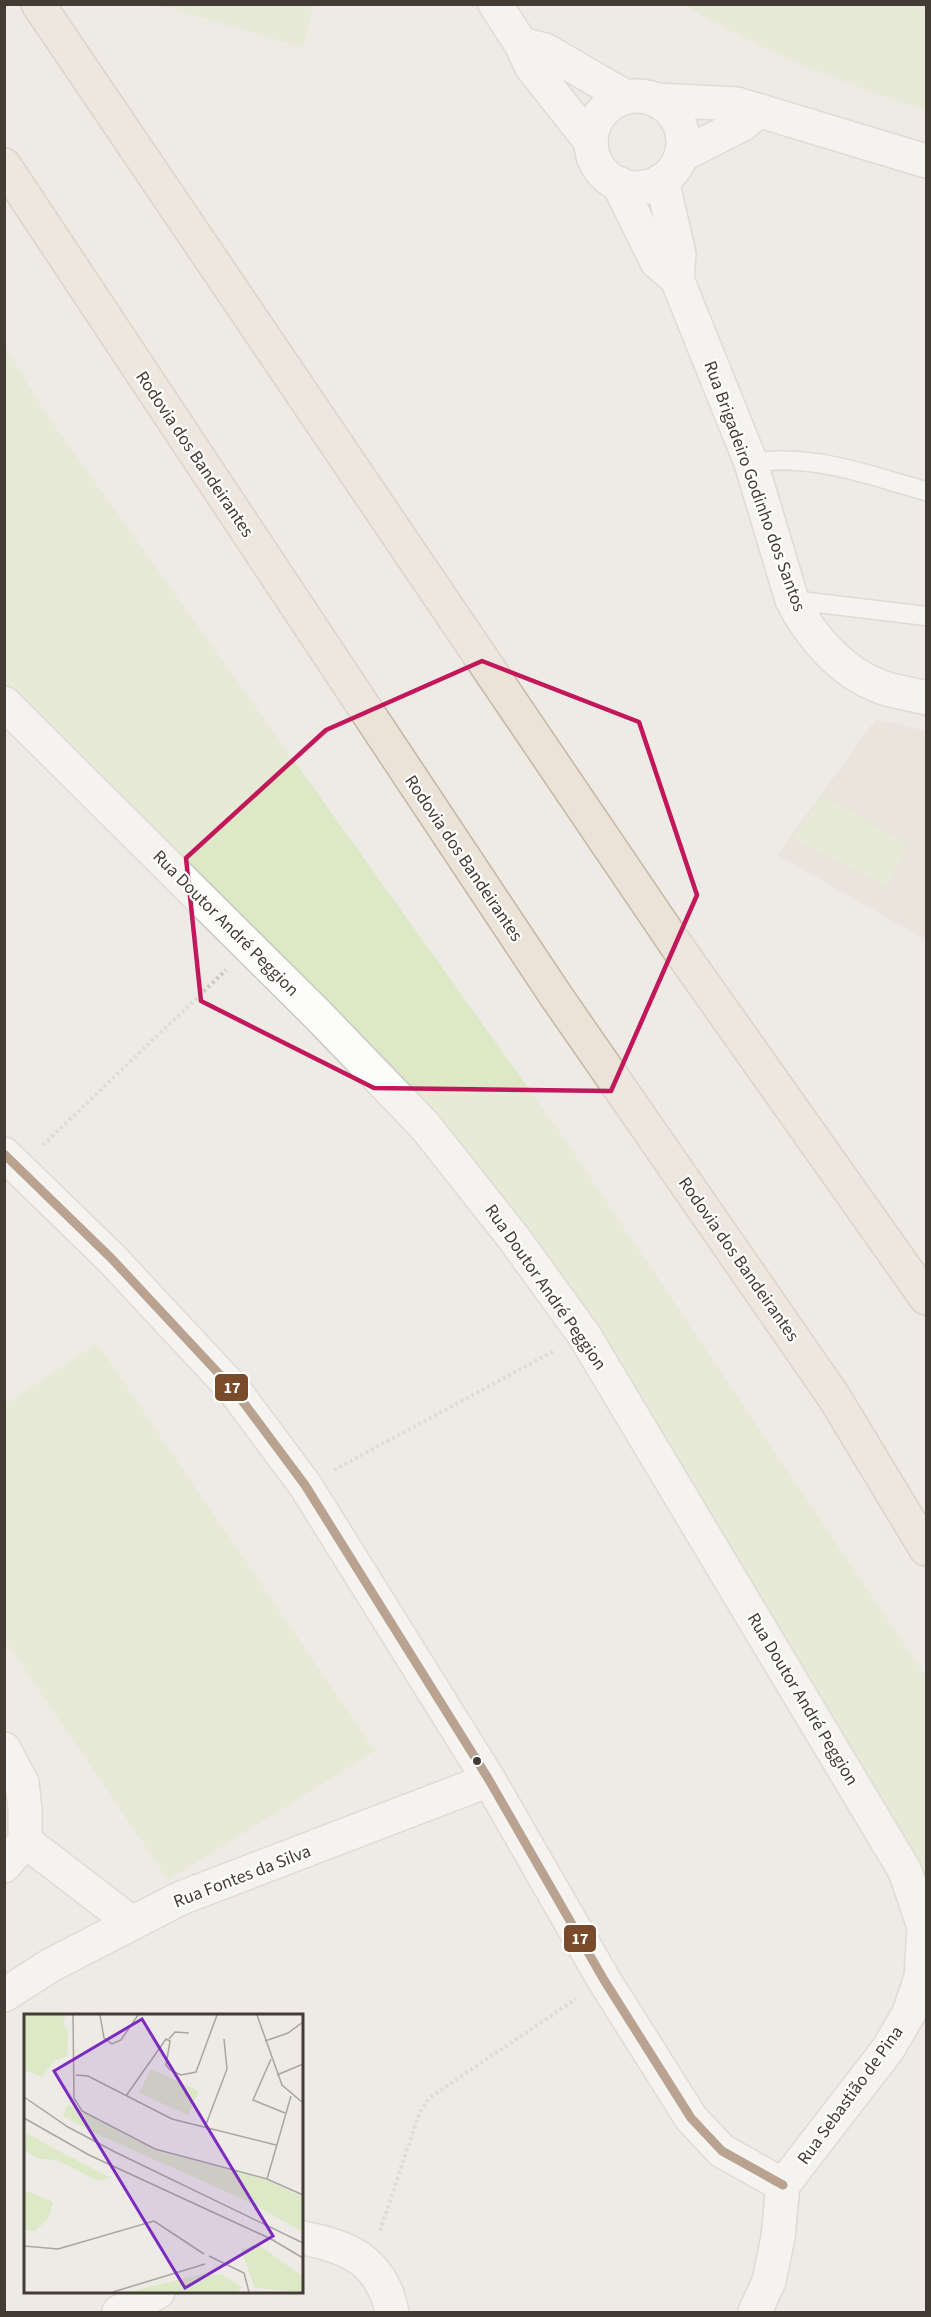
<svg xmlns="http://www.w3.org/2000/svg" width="931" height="2317" viewBox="0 0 931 2317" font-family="'Source Sans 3',sans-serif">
  <rect width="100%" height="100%" fill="#eeebe6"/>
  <polygon fill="#e2ddd3" points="876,719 926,731 926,940 777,855"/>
  <g fill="#dce8c6">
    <polygon points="160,5 313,5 304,48"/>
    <path d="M685 5H926V111C843 82 759 51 685 5Z"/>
    <polygon points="4,344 42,408 564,1138 926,1677 926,1891 597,1326 253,942 5,686"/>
    <polygon points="822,795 908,845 887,885 794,838"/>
    <polygon points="97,1343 375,1751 168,1880 5,1640 5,1405"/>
  </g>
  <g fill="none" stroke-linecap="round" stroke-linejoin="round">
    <g stroke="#cac7c2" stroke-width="21">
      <g id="service">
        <path d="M751 463C813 453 867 475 926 491"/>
        <polyline points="792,600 926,616"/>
      </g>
    </g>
    <g stroke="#cac7c2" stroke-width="36">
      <g id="minor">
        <polyline points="495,4 521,44 531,66 591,142"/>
        <polyline points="521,44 545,50 626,97"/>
        <circle cx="637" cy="142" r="46"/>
        <polyline points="657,100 737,104 926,161"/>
        <polyline points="682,155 743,124 758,111"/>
        <path d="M662 180 679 254 677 279 751 463 792 600C811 637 841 672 881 687 895 692 912 694 926 698"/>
        <polyline points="618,183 657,262 677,279"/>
        <polyline points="4,703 319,1016 425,1126 513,1237 584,1335 905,1871 924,1927 921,1977 909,2013 888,2049 783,2185 778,2237 769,2281 755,2312"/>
        <polyline points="4,1154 112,1259 235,1391 305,1485 489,1780 604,1980 691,2118 722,2151 783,2185"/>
        <polyline points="4,1749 22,1783 25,1810 25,1841 4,1866"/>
        <polyline points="25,1841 132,1923"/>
        <polyline points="4,1995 51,1965 181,1898 489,1780"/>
        <path d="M302 2238C349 2246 382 2262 392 2312"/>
        <polyline points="119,2312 158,2292"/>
      </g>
    </g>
    <g stroke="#c5b6a2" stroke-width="36">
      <g id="motorway">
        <polyline points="38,4 676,945 926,1298"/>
        <polyline points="4,165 556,996 834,1397 926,1549"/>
      </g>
    </g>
    <g stroke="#cccac6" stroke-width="4" stroke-dasharray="3 3" stroke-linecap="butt">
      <polyline points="43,1145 226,970"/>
      <polyline points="334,1470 554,1351"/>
      <polyline points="380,2231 419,2114 429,2098 576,1999"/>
    </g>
    <use href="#service" stroke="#fcfcfb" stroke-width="18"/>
    <use href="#minor" stroke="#fcfcfb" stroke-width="33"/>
    <use href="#motorway" stroke="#ebe3d8" stroke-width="33"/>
    <g stroke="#fff" stroke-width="14">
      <polyline id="bus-1" points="4,1154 112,1259 235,1391 305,1485 489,1780 604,1980 691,2118 722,2151 783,2185"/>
    </g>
    <use href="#bus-1" stroke="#7a4b2a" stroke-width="9"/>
  </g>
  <path d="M0 0H931V2317H0ZM482 661 639 722 697 895 611 1091 374 1088 201 1001 186 858 326 730Z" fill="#eeebe6" fill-opacity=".55" fill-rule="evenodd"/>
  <path fill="none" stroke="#c2185b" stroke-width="4.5" stroke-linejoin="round" d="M482 661 639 722 697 895 611 1091 374 1088 201 1001 186 858 326 730Z"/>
  <circle fill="#423c34" stroke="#fff" stroke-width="2" cx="477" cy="1761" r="5"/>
  <g text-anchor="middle" stroke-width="4.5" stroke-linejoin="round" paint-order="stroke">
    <g font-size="18" fill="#423c34" stroke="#fff">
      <text transform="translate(195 454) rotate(56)" y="6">Rodovia dos Bandeirantes</text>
      <text transform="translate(755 486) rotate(70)" y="6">Rua Brigadeiro Godinho dos Santos</text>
      <text transform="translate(464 858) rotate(56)" y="6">Rodovia dos Bandeirantes</text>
      <text transform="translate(226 923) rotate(45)" y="6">Rua Doutor André Peggion</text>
      <text transform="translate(739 1259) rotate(55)" y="6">Rodovia dos Bandeirantes</text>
      <text transform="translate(546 1287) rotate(55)" y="6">Rua Doutor André Peggion</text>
      <text transform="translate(803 1699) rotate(59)" y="6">Rua Doutor André Peggion</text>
      <text transform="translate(242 1876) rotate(-21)" y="6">Rua Fontes da Silva</text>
      <text transform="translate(850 2095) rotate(-54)" y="6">Rua Sebastião de Pina</text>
    </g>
  </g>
  <g transform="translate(24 2014)">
    <rect width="279" height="279" fill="#eeebe6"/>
    <path d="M0 1H42L39 8 44 18 43 42 30 47 18 63 0 56ZM127 55 175 77 164 101 115 79ZM44 90 130 136 242 166 279 183V218L221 186 66 117 39 102ZM3 119 27 133 87 164 74 167 35 147 13 144 1 136ZM0 176 29 188 24 205 11 217 0 216ZM234 230 279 263V278L231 274 217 235ZM179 260 198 261 218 273 213 278H104Z" fill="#dce8c6"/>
    <path fill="none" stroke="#a9a59f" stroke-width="1.5" d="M49 1 50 84 58 97 131 135 243 165 279 181M76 1 80 24 88 30 97 26 114 1M233 1 258 71 279 89M145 25 151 18 165 19M241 27 264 19 279 8M247 45 229 86 261 99M52 61 64 62 148 105 252 131M253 61 279 50M102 82 142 25 146 27 142 51 146 56 157 61 172 58 193 1M0 83 44 113 91 138 279 229M0 104 65 141 247 225 279 244M181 113 203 55 200 25M243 165 267 82M0 232 34 235 130 207 180 240M185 242 220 259 225 278M89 278 181 250"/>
    <path fill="#7b2cbf" fill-opacity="0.15" stroke="#7b2cbf" stroke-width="3" d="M118 5 249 222 161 274 30 57Z"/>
    <rect width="279" height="279" fill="none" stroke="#423c34" stroke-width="3"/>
  </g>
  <g stroke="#fff" stroke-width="2">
    <rect x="214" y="1373" width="35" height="29" rx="6" fill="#7a4b2a"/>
    <rect x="563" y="1924" width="34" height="29" rx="6" fill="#7a4b2a"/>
  </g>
  <g font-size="16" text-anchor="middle" font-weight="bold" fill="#fff">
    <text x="232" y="1393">17</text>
    <text x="580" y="1944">17</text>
  </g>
  <rect width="931" height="2317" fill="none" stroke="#423c34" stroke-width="12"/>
</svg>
